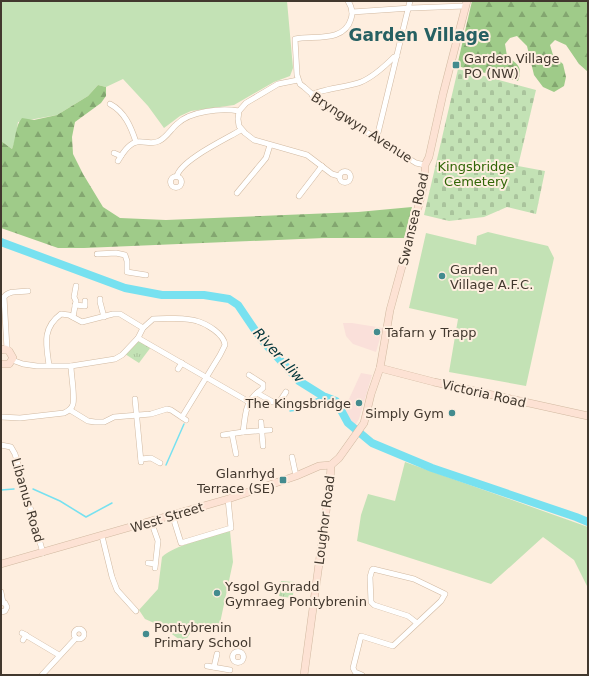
<svg xmlns="http://www.w3.org/2000/svg" width="589" height="676" viewBox="0 0 589 676" font-family="'DejaVu Sans',sans-serif">
  <defs>
    <pattern id="forest-firs" width="22" height="20" patternUnits="userSpaceOnUse"><rect width="22" height="20" fill="#9fcb89"/><path d="M5 1l3.5 6h-7zM16 11l3.5 6h-7z" fill="#83a670"/></pattern>
    <pattern id="cemetery-stones" width="16" height="16" patternUnits="userSpaceOnUse"><rect width="16" height="16" fill="#c3e2b5"/><path d="M2 7V4a2 2 0 0 1 4 0v3zM10 15v-3a2 2 0 0 1 4 0v3z" fill="#a9c39c"/></pattern>
    <pattern id="park-tufts" width="24" height="20" patternUnits="userSpaceOnUse"><rect width="24" height="20" fill="#c3e2b5"/><path d="M3 7l-1-3M5 7V3M7 7l1-3M15 17l-1-3M17 17v-4M19 17l1-3" fill="none" stroke="#a9c39c"/></pattern>
  </defs>
  <rect width="100%" height="100%" fill="#feeedf"/>
  <g fill="#fae0da">
    <polygon points="343,323 352,323 383,328 376,352 353,344 346,336"/>
    <polygon points="361,373 372,375 362,409 359,419 353,429 339,404 349,399"/>
  </g>
  <g fill="#c3e2b5">
    <polygon points="1,1 287,1 293,68 290,76 274,82 234,105 191,111 180,116 164,128 148,106 123,79 106,87 98,85 88,96 57,115 18,122 15,141 12,149 1,141"/>
    <polygon points="488,232 548,246 554,258 526,386 449,372 458,319 409,308 426,233 476,245 477,236"/>
    <polygon points="405,462 588,527 588,588 574,560 543,537 491,584 357,541 361,515 368,494 395,501"/>
    <path d="M230 531 233 562 220 623 191 632 184 643 161 626 145 619 139 610 158 589 162 557C172 546 214 536 230 531Z"/>
  </g>
  <g fill="url(#forest-firs)">
    <path d="M472 1H588V72L579 64 566 45 555 40 550 45 553 55 563 64 566 77 564 86 554 92 543 87 534 75 527 46 517 36 510 38 505 44 507 56C518 65 523 66 518 81L457 66Z"/>
    <path d="M98 85 106 87V96L101 103 75 122 72 137 73 154 83 174 103 207 120 218 166 220 358 212 412 207 404 238H324L84 248H58L1 228V141L12 149C16 139 15 126 22 118L34 120 57 115 88 96Z"/>
  </g>
  <polygon fill="url(#cemetery-stones)" points="458,69 536,90 518,166 545,171 536,214 507,207 484,217 449,221 424,215"/>
  <g fill="url(#park-tufts)">
    <polygon points="138,339 151,347 139,363 125,354"/>
    <polygon points="281,581 294,582 293,595 291,598 279,596"/>
  </g>
  <g fill="none" stroke-linecap="round" stroke-linejoin="round">
    <g stroke="#77e1f0" stroke-width="1.5">
      <polyline points="290,411 297,410 308,403 323,396"/>
      <polyline points="166,465 184,424"/>
      <polyline points="33,489 60,501 86,517 112,503"/>
      <polyline points="1,490 14,489"/>
    </g>
    <polyline stroke="#77e1f0" stroke-width="8" points="1,242 125,288 162,295 204,295 229,299 238,305 261,339 299,381 323,396 336,401 348,423 372,443 432,468 576,517 588,522"/>
    <g stroke="#d1b9a1" stroke-width="6">
      <g id="street">
        <path d="M348 1C352 7 353 13 351 19 344 43 313 35 295 39L297 75 300 84 304 87 328 108 416 163 425 165"/>
        <polyline points="352,12 411,8 465,6"/>
        <polyline points="298,80 278,84 246,103 239,111 238,119 239,126 245,133 254,140 307,155 332,174 339,176"/>
        <path d="M312 95C319 89 350 87 361 82 373 77 385 66 394 57L397 56"/>
        <path d="M110 104C125 112 131 127 136 142"/>
        <polyline points="376,137 378,133 410,1"/>
        <polyline points="114,153 121,156"/>
        <path d="M118 161C122 154 129 143 137 142 145 141 152 145 159 141 166 138 171 129 177 124 190 111 221 108 239 111"/>
        <circle cx="345" cy="177" r="5.5"/>
        <path d="M177 176C181 160 226 139 241 130"/>
        <circle cx="176" cy="182" r="5.5"/>
        <polyline points="237,193 266,158 270,145"/>
        <polyline points="299,196 322,166"/>
        <polyline points="97,254 116,253 125,255 127,261 127,272 146,275"/>
        <polyline points="100,299 100,302 104,317"/>
        <polyline points="75,305 85,306 85,301"/>
        <polyline points="73,317 76,301 74,297 76,286"/>
        <polyline points="138,338 249,402"/>
        <path d="M7 349 4 297C9 290 20 292 28 291"/>
        <path d="M12 360 23 364 37 366H71L115 359 122 355 138 338 143 328 153 319C162 318 188 318 197 321 207 324 224 334 225 345L220 355 182 417"/>
        <path d="M49 365C46 344 42 328 61 314L69 315 82 322 113 314H120L143 328"/>
        <polyline points="178,369 182,363"/>
        <polyline points="257,393 273,402 280,401 286,392"/>
        <polyline points="135,399 141,462"/>
        <polyline points="70,410 88,421 95,422 104,422 114,417 151,414 167,409 171,410 186,420"/>
        <path d="M1 417 20 418 64 413C68 411 72 409 73 404 75 396 71 375 71 366"/>
        <polyline points="261,422 263,446"/>
        <polyline points="243,432 270,430"/>
        <polyline points="232,434 236,454"/>
        <path d="M223 435 243 432C245 420 245 405 253 397 256 393 260 391 263 388V384L249 375"/>
        <polyline points="1,445 11,447 15,454 43,553"/>
        <polyline points="292,457 296,476"/>
        <polyline points="141,459 151,458 160,463"/>
        <polyline points="172,514 181,543 231,528 228,499"/>
        <polyline points="151,521 158,541 155,568"/>
        <polyline points="102,536 112,577 117,590 136,611"/>
        <polyline points="148,563 155,564"/>
        <polyline points="1,592 3,603"/>
        <polyline points="1,602 5,603 7,607 5,611 1,612"/>
        <circle cx="79" cy="634" r="5"/>
        <polyline points="22,633 59,655"/>
        <polyline points="23,640 26,635"/>
        <circle cx="238" cy="657" r="5.5"/>
        <polyline points="207,666 230,670"/>
        <polyline points="214,667 217,654"/>
        <polyline points="42,675 76,638"/>
        <polyline points="362,675 355,672 353,668 361,636 393,646 441,601 445,594 414,579 373,569 372,570 370,577 371,602 374,605 408,616 417,623"/>
      </g>
    </g>
    <g stroke="#d1b9a1" stroke-width="8">
      <g id="secondary">
        <polyline points="1,350 5,349 9,351 13,358 9,364 1,364"/>
        <polyline points="380,368 434,382 588,416"/>
        <polyline points="1,564 228,499 296,476 319,466 331,465"/>
        <polyline points="304,675 330,482 331,465 339,458 364,423 371,394 380,368 390,310 421,197 425,176 425,165 429,157 443,94 467,1"/>
      </g>
    </g>
    <use href="#street" stroke="#fff" stroke-width="5"/>
    <use href="#secondary" stroke="#fde2d4" stroke-width="7"/>
  </g>
  <g fill="#438b8e" stroke="#feeedf" stroke-width="1.5">
    <rect x="452" y="61" width="8" height="8" rx="2"/>
    <circle cx="442" cy="276" r="4"/>
    <circle cx="377" cy="332" r="4"/>
    <circle cx="359" cy="403" r="4"/>
    <circle cx="452" cy="413" r="4"/>
    <rect x="279" y="476" width="8" height="8" rx="2"/>
    <circle cx="217" cy="593" r="4"/>
    <circle cx="146" cy="634" r="4"/>
  </g>
  <g text-anchor="middle" stroke-width="4" stroke-linejoin="round" paint-order="stroke">
    <g font-size="13" fill="#42382e" stroke="#feeedf" text-anchor="start">
      <text x="464" y="63">Garden Village<tspan x="464" dy="15">PO (NW)</tspan></text>
      <text x="450" y="274">Garden<tspan x="450" dy="15">Village A.F.C.</tspan></text>
      <text x="385" y="337">Tafarn y Trapp</text>
      <text x="351" y="408" text-anchor="end">The Kingsbridge</text>
      <text x="444" y="418" text-anchor="end">Simply Gym</text>
      <text x="275" y="478" text-anchor="end">Glanrhyd<tspan x="275" dy="15">Terrace (SE)</tspan></text>
      <text x="225" y="591">Ysgol Gynradd<tspan x="225" dy="15">Gymraeg Pontybrenin</tspan></text>
      <text x="154" y="632">Pontybrenin<tspan x="154" dy="15">Primary School</tspan></text>
    </g>
    <g font-size="13" fill="#42382e" stroke="#feeedf">
      <text transform="translate(362 127) rotate(33)" y="5">Bryngwyn Avenue</text>
      <text transform="translate(413 219) rotate(-77)" y="5">Swansea Road</text>
      <text transform="translate(484 393) rotate(13)" y="5">Victoria Road</text>
      <text transform="translate(28 500) rotate(74)" y="5">Libanus Road</text>
      <text transform="translate(167 517) rotate(-17)" y="5">West Street</text>
      <text transform="translate(324 520) rotate(-83)" y="5">Loughor Road</text>
    </g>
    <g font-size="13" fill="#316607" stroke="#feeedf">
      <text x="476" y="171">Kingsbridge<tspan x="476" dy="15">Cemetery</tspan></text>
    </g>
    <g font-size="14" font-style="italic" fill="#00343a" stroke="#feeedf">
      <text transform="translate(279 355) rotate(48)" y="5">River Lliw</text>
    </g>
    <g font-size="17" font-weight="bold" fill="#266062" stroke="#feeedf">
      <text x="419" y="41">Garden Village</text>
    </g>
  </g>
  <rect width="589" height="676" fill="none" stroke="#42382e" stroke-width="4"/>
</svg>
